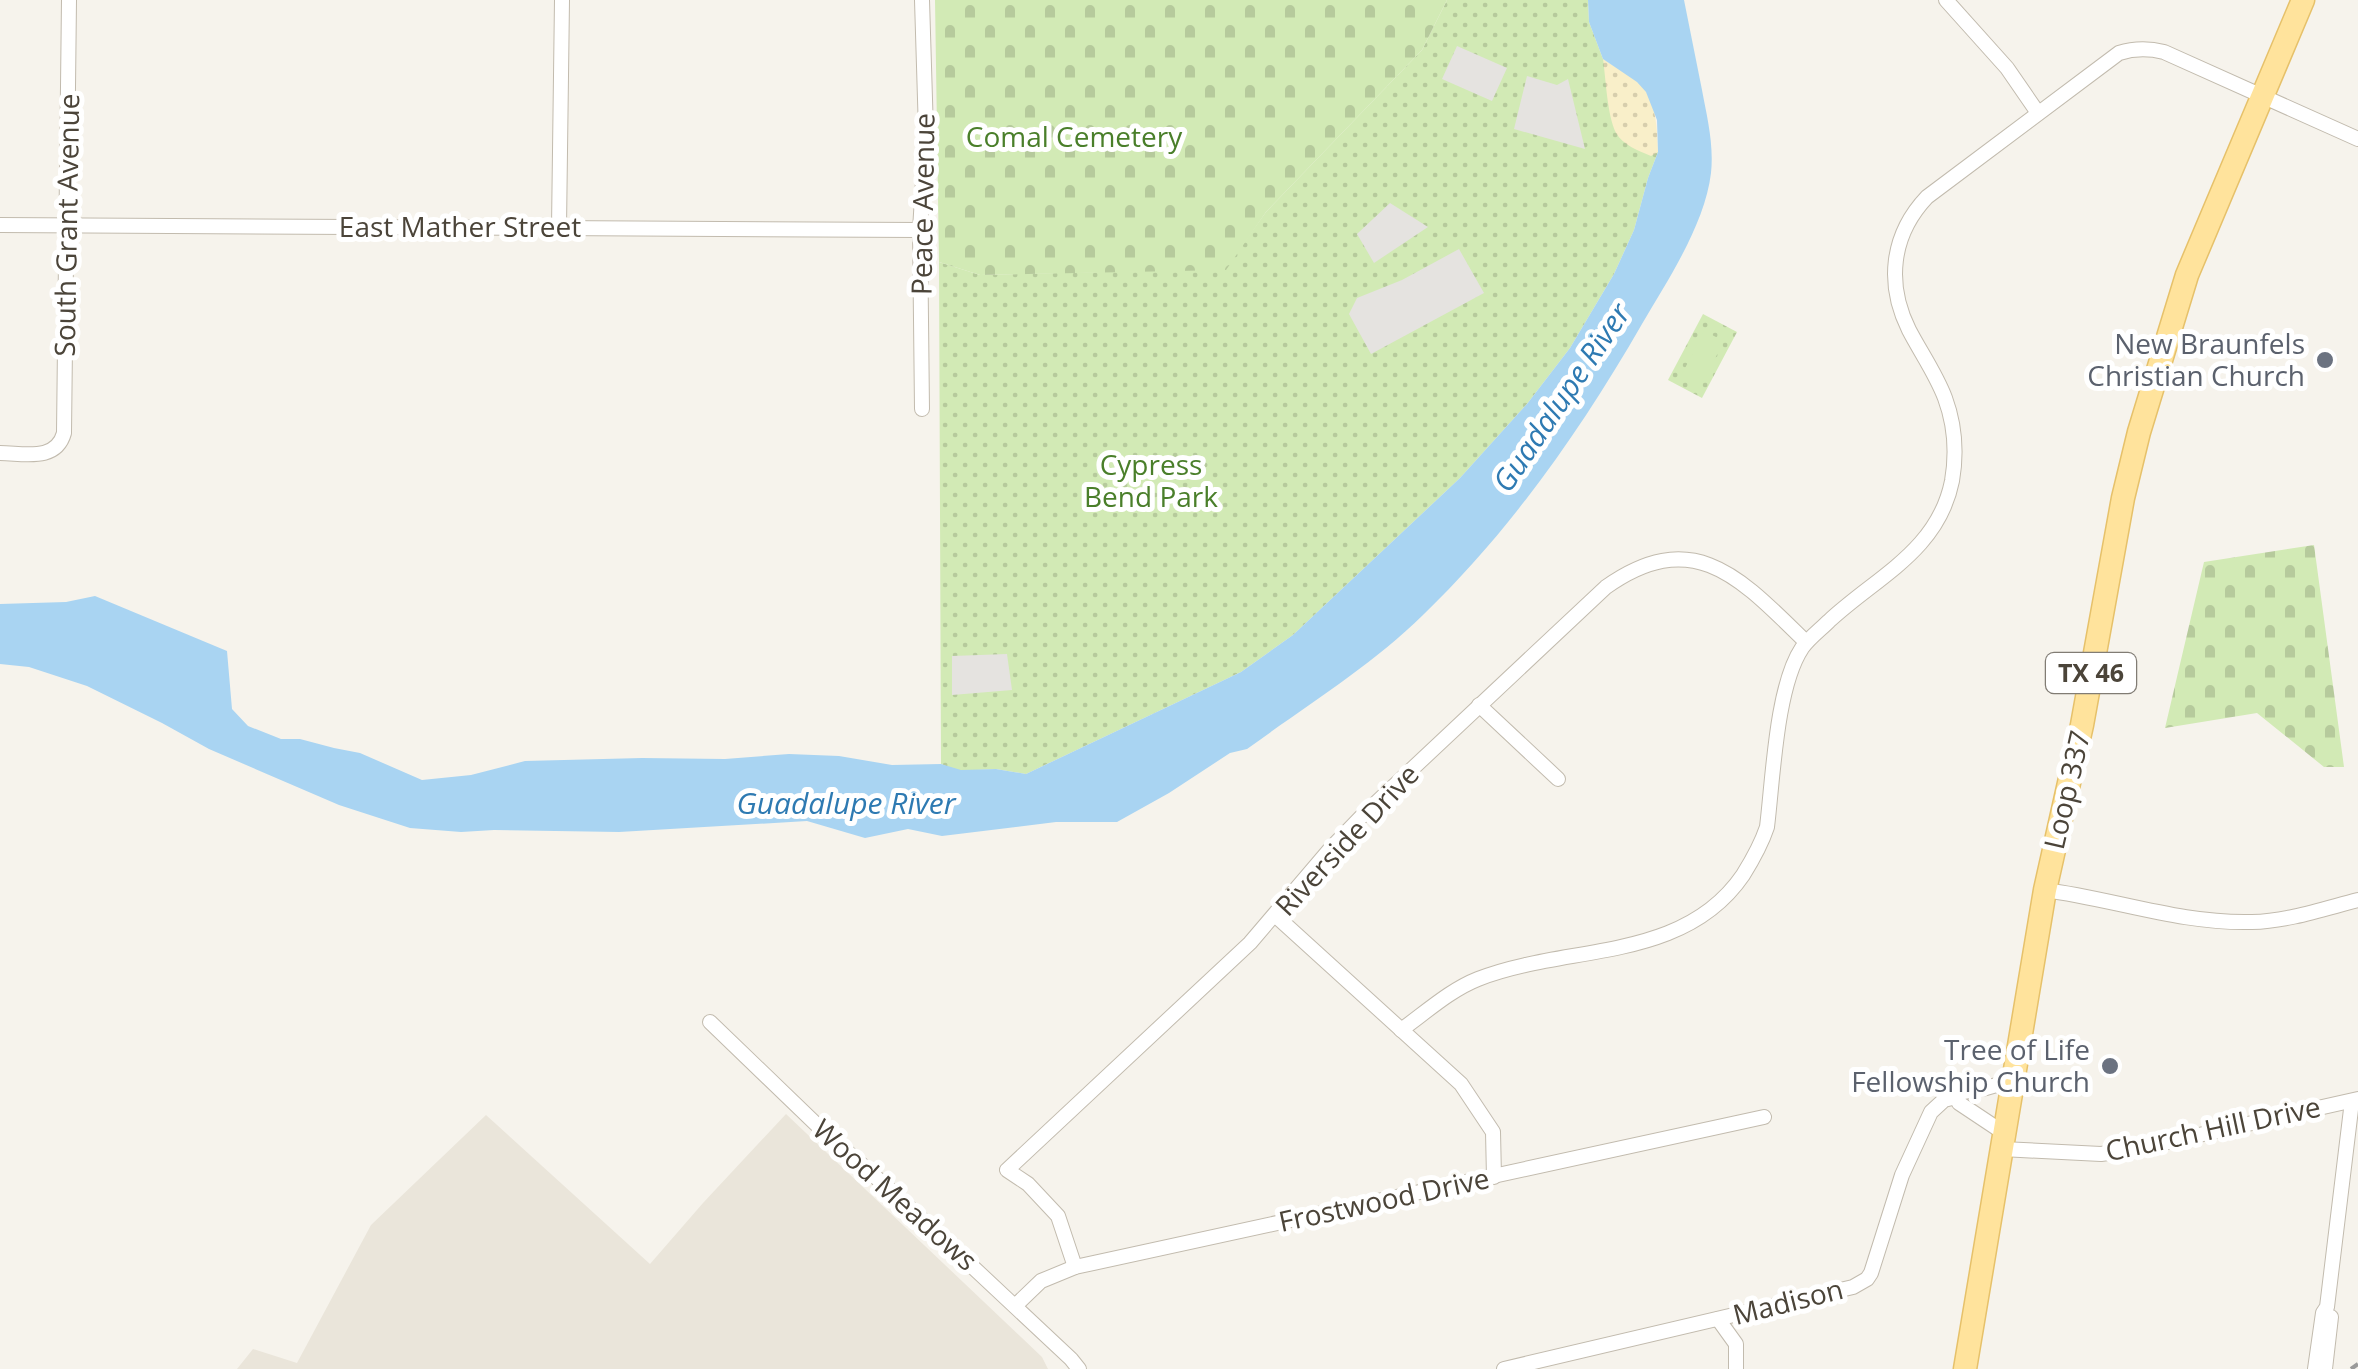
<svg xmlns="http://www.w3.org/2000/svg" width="2358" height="1369" viewBox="0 0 2358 1369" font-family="'Open Sans',sans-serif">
  <defs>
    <pattern id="green-dots" width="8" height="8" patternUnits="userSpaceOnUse" patternTransform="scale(2.5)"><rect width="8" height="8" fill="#d2eab5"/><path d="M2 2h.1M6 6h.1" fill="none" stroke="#b6ca9c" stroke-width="1.8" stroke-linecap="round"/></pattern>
    <pattern id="sand-dots" width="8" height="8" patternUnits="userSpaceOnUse" patternTransform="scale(2.5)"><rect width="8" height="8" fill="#f9efc9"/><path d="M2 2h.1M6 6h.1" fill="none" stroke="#d7cead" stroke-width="1.8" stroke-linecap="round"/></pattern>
    <pattern id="cemetery-stones" width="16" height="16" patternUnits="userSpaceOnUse" patternTransform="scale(2.5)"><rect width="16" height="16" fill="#d2eab5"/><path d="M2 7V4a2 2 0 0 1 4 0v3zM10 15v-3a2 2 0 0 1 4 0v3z" fill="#b6ca9c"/></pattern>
  </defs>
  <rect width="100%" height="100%" fill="#f6f3ec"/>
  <polygon fill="#eae5da" points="786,1114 1042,1357 1048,1369 237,1369 253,1349 297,1363 371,1225 486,1115 650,1264 703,1203"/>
  <g fill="url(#green-dots)">
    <polygon points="1447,0 1588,0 1589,22 1603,59 1617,70 1658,152 1648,178 1634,230 1614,274 1570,348 1527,404 1460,478 1293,635 1241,672 1026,774 996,769 957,771 941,764 939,262 980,275 1225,269 1266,212 1422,50"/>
    <polygon points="1703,314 1737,332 1702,398 1668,380"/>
  </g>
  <path fill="url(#sand-dots)" d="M1603 59C1614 67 1628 73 1638 82 1657 99 1657 129 1658 152L1651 156C1639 151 1623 145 1616 133 1607 114 1606 80 1603 59Z"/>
  <g fill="url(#cemetery-stones)">
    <polygon points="935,0 1447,0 1422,50 1266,212 1226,270 980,275 939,262"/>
    <polygon points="2314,545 2344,767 2324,767 2257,713 2165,728 2204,562"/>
  </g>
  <polygon fill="#d2eab5" points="1704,331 1724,341 1702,384 1682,374"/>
  <g fill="#e5e3e0">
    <polygon points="1457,46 1507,68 1492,101 1442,79"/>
    <polygon points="1527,76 1557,85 1568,79 1585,149 1514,129"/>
    <polygon points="1390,203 1428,227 1374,263 1357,234"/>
    <polygon points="1459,249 1484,293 1371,354 1349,314 1357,298 1402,280"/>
    <polygon points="1007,654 1012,690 952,695 952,656"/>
  </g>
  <path fill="#a9d4f2" d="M1588 0H1684C1690 30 1696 60 1702 90 1707 117 1714 144 1711 173 1705 224 1668 280 1642 324 1581 430 1511 530 1423 615 1371 666 1306 706 1247 749L1230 753 1169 793 1117 822H1056L942 836 908 829 865 838 807 821 619 832 494 830 461 832 410 828 339 805 209 749 162 723 87 686 29 667 0 664V604L66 602 95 596 227 651 232 709 248 726 281 739H300L334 748 360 753 422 780 471 775 525 761 642 758 725 759 789 754 839 756 892 765 941 764 961 770 996 769 1026 774 1241 672 1293 635 1460 478 1527 404 1570 348 1614 274 1634 230 1648 178 1658 152 1657 120 1646 92 1637 82 1603 59 1589 22Z"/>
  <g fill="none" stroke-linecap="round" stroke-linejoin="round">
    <g stroke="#c2bbae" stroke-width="16">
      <g id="minor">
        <polyline points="1946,0 2007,68 2038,113"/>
        <polyline points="0,225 920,230"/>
        <polyline points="559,227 562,0"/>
        <polyline points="922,409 920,230 926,132 922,0"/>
        <path d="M0 453C24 453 56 462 64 433L69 0"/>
        <polyline points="1479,705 1558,779"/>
        <path d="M2045 890C2114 899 2181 924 2252 922 2288 921 2323 909 2358 900"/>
        <polyline points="1276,916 1461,1084 1493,1132 1494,1177"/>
        <polyline points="710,1022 819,1127 897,1196 1071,1359 1079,1369"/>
        <path d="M1401 1030C1425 1013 1450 990 1478 979 1567 944 1683 963 1743 875 1753 859 1761 845 1767 827 1773 779 1776 687 1802 648 1809 638 1820 630 1829 621 1876 577 1938 551 1952 481 1957 452 1955 425 1945 398 1936 374 1921 353 1909 330 1886 284 1891 235 1927 197L2119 53C2135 48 2148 48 2164 52L2358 139"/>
        <polyline points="1956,1097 1959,1103 2004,1133"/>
        <polyline points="2002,1149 2101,1154 2137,1149 2358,1099"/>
        <path d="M1075 1267 1058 1216 1028 1184 1007 1170 1250 943 1331 848 1362 816 1606 587C1695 524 1742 580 1806 642"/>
        <polyline points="1015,1306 1041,1281 1075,1267 1764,1117"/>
        <polyline points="1718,1319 1736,1344 1736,1369"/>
        <polyline points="1504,1369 1853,1287 1867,1279 1871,1273 1902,1175 1931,1112 1944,1100 1956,1097 1963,1092 1986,1088 2014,1080"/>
        <polyline points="2315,1369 2323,1313 2327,1307 2352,1101"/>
        <polyline points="2325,1369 2331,1317"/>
      </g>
    </g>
    <g stroke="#e6c16a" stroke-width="25">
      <polyline id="primary" points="1965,1369 2045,890 2082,725 2123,498 2139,432 2187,275 2303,0"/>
    </g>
    <use href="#minor" stroke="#fff" stroke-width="14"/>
    <use href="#primary" stroke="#ffe39c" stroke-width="22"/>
    <polyline stroke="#9a9a9a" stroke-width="4" stroke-dasharray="12 12" stroke-linecap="butt" points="2351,1369 2358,1364"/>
  </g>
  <g fill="#6b7280" stroke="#fff" stroke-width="4">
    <circle cx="2325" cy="360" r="10"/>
    <circle cx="2110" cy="1066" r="10"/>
  </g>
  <g text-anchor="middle" stroke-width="10" stroke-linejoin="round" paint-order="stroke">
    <rect fill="#fff" stroke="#817c74" stroke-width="2.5" x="2046" y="653" width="90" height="40" rx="8"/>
    <g font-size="25" font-weight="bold" fill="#4b4439">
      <text x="2091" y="682">TX 46</text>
    </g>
    <g font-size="28" fill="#4a7f2a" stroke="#fff">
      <text x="1074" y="147">Comal Cemetery</text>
      <text x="1151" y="475">Cypress<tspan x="1151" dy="32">Bend Park</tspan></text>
    </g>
    <g font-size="28" fill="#4b4439" stroke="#fff">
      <text transform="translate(923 204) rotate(-89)" y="10">Peace Avenue</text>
      <text transform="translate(67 225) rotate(-89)" y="10">South Grant Avenue</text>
      <text x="460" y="237">East Mather Street</text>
      <text transform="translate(2067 790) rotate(-77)" y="10">Loop 337</text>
      <text transform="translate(1347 840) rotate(-47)" y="10">Riverside Drive</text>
      <text transform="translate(2213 1129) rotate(-12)" y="10">Church Hill Drive</text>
      <text transform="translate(895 1195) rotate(42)" y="10">Wood Meadows</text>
      <text transform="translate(1384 1200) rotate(-12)" y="10">Frostwood Drive</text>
      <text transform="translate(1788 1302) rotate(-14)" y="10">Madison</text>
    </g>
    <g font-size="28" fill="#5b616d" stroke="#fff" text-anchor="end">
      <text x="2305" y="354">New Braunfels<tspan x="2305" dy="32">Christian Church</tspan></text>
      <text x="2090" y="1060">Tree of Life<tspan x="2090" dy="32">Fellowship Church</tspan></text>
    </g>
    <g font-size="30" font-style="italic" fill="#2e7ab2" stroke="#fff">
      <text transform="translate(1562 398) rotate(-56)" y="10">Guadalupe River</text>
      <text x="846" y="814">Guadalupe River</text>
    </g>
  </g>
</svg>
